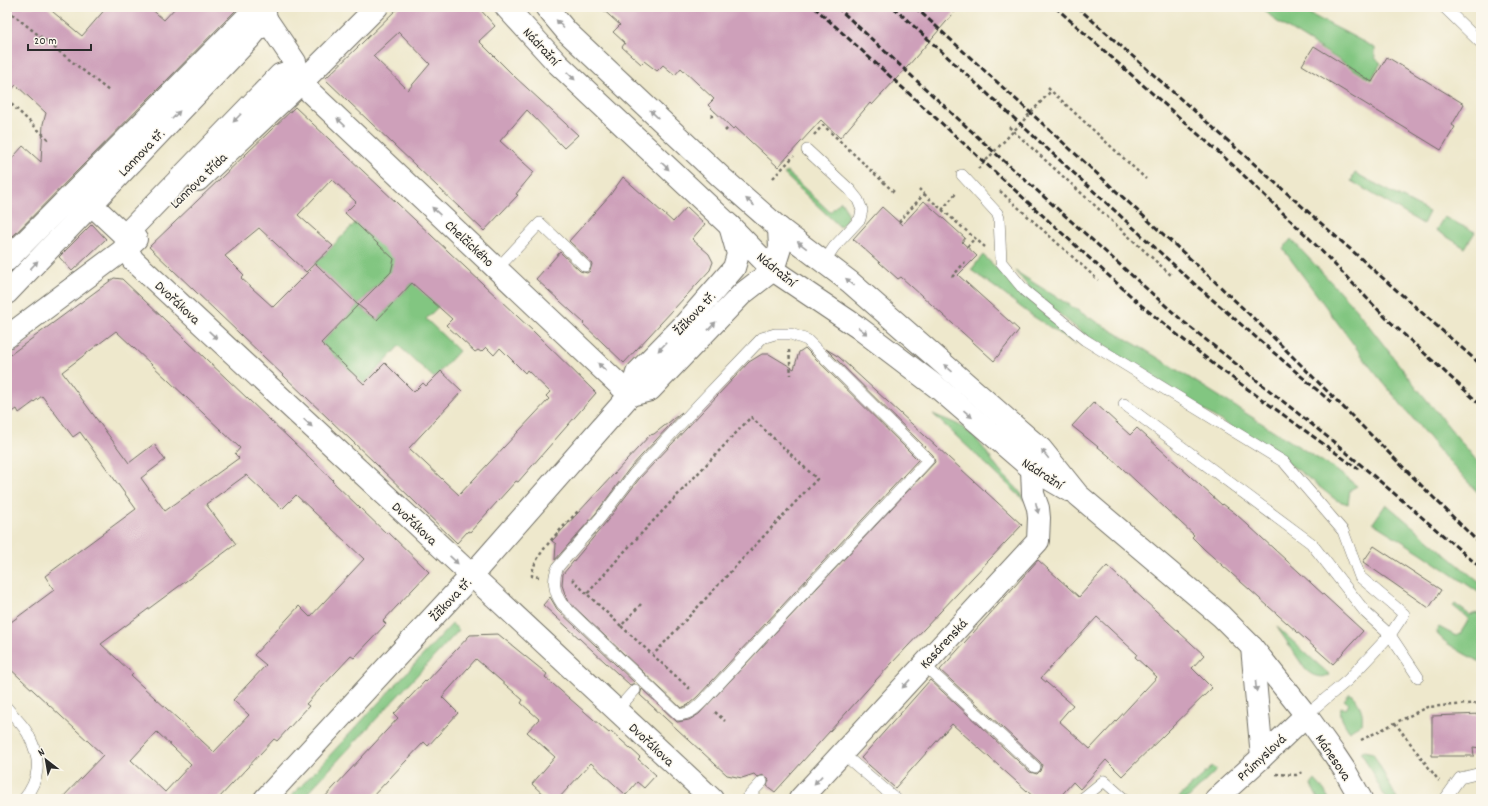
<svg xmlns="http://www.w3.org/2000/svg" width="1488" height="806" viewBox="0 0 1488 806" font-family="Dekko,sans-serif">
  <rect width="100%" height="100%" fill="#fbf7ec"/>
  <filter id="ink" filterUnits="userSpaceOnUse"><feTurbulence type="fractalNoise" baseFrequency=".025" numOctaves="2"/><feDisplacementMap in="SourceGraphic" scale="8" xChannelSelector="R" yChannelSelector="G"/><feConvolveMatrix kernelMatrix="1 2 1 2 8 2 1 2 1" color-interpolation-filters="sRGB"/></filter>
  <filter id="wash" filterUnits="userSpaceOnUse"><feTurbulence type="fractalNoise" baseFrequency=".012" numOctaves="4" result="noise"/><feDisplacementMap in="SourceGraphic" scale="16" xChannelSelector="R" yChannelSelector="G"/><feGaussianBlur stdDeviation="0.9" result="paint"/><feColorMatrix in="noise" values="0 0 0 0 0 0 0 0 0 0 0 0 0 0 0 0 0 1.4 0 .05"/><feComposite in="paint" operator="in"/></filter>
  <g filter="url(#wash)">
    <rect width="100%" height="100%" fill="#eee8cc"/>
    <g fill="#82c681" stroke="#567856">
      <polygon points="1261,7 1296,7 1341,30 1375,48 1375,58 1381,63 1371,80 1276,21"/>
      <path d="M787 172 830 212 841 201C848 211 851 218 840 227L784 174Z"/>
      <polygon points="1355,173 1429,212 1423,224 1351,181"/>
      <polygon points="1444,217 1475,232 1465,248 1436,230"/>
      <polygon points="356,222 399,263 358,305 377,320 412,283 440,305 426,319 459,351 434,378 399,346 363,385 338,359 316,348 358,305 315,264"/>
      <polygon points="1291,239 1356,309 1417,388 1481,466 1481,496 1448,461 1371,368 1283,249"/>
      <polygon points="983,255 1076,344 1031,315 996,288 971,270"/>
      <polygon points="1015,271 1085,315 1147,351 1336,470 1357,486 1350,490 1348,504 1336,500 1298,470 1085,335 1035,294"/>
      <path d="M933 414C943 419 957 422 966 430 980 440 989 457 999 470 1008 481 1020 488 1025 501Z"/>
      <polygon points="1386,504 1481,584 1481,594 1421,553 1373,523"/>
      <path d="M1455 604 1470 615 1477 613 1481 615V662C1471 658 1441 642 1436 632L1439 627 1456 636 1460 634 1469 619 1453 606Z"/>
      <polygon points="452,624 459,630 302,799 289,799"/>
      <path d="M1277 627 1330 675C1320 679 1312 676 1305 669Z"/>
      <path d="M1350 693C1359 702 1364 711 1362 723L1349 731C1344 723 1339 717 1341 707L1346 709 1349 704 1344 700Z"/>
      <polygon points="1364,751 1373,753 1397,799 1386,799 1361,752"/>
      <polygon points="1212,767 1217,770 1187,799 1177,799"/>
      <polygon points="1315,780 1324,790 1329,799 1318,799 1311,785"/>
    </g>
    <g id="blocks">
      <g fill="#cea0ba" fill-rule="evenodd">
        <polygon points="7,7 47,7 82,36 107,7 149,7 164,20 176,7 239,7 7,242 7,164 23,146 41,162 43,124 46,113 16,85 7,95"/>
        <path d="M399 7H478L495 26 479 41 515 77 578 135 564 148 527 110 500 141 534 172 516 194 518 195 484 231 325 79ZM399 32 430 64 408 90 373 56Z"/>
        <polygon points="600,7 959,7 908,66 872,105 870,103 840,138 821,120 778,167 735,127 733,129 708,105 714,99 681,68 675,75 663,65 657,71 644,61 641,64 622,47 625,43 613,32 620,25"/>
        <polygon points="1314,46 1372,82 1387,57 1464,104 1452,125 1455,127 1441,150 1302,65"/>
        <path d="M295 107 534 332 596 393 518 482 516 481 470 532 468 531 457 543 375 463 149 247ZM332 179 356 202 345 213 394 259 391 272 358 305 316 264 273 307 241 278 244 275 225 256 259 228 306 272 333 246 298 215ZM412 283 452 319 446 325 475 352 478 350 481 352 486 347 494 355 500 348 525 373 527 370 550 392 546 396 549 399 459 495 409 448 462 391 441 371 426 386 423 383 414 392 385 363 364 384 321 343 358 305 377 320Z"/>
        <polygon points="623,177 673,222 687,207 705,224 692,239 709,254 713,262 710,270 624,363 583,324 584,323 536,279 560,252 580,271 587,273 590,271 592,264 590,261 569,241 610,195"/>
        <polygon points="924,201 965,238 962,242 977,256 958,275 1019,330 994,361 901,277 898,279 853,239 882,207 902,225"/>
        <polygon points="92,224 106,239 72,271 59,257"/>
        <path d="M114 278 122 279 333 480 332 481 387 534 388 532 429 572 383 621 386 624 354 658 351 656 306 704 309 706 277 741 274 739 218 799H61L103 755 7 666V625L54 590 45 576 136 509 80 432 73 437 42 396 19 413 17 409 7 416V357ZM116 331 240 448 235 454 239 458 165 511 141 478 165 460 154 444 129 463 62 372ZM246 475 282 509 296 495 364 559 310 617 299 606 254 655 266 665 233 700 249 715 214 752 131 676 133 674 101 644 236 544 206 504ZM157 732 191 764 165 792 131 760Z"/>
        <polygon points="805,348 918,460 698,696 688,705 681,708 567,600 562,585 563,574 607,521 639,479 749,362 762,354 769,354 794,369 799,352"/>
        <polygon points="826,349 839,357 1022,525 875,681 775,792 767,786 769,780 764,775 757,777 754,774 742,778 727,775 640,695 642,689 677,722 689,720 699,714 935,462 933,455"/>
        <polygon points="1094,402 1130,435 1137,428 1222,505 1223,504 1236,514 1363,631 1333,664 1204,549 1192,537 1194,535 1108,455 1072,426"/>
        <polygon points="682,412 629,469 596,513 555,560 556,544 552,541 650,435 654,434"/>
        <polygon points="1374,546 1441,590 1429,608 1363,562"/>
        <path d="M1038 560 1079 597 1107 566 1204 655 1192 668 1212 688 1122 776 1106 760 1080 789 1073 782 1058 799H1036L952 724 895 788 861 758 930 680 1030 772 1037 774 1040 771 1042 765 1040 762 940 670ZM1097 617 1137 654 1135 657 1157 677 1090 749 1059 721 1073 705 1041 678Z"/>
        <polygon points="550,597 557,609 635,683 630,685 543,605"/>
        <polygon points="498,634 547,674 545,677 609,733 611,731 640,757 638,759 656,775 644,788 637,782 626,795 591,763 558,799 548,799 532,784 555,757 527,732 539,719 521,703 523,700 476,659 442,697 458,713 428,746 424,742 370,799 323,799 398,718 394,714 425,681 426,682 470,635"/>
        <polygon points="1481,714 1481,748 1473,747 1474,756 1432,756 1432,716"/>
      </g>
    </g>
  </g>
  <g filter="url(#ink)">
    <use href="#blocks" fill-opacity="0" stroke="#6f6d63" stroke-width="1"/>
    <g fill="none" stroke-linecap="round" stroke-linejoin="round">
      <g stroke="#6f6d63" stroke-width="12">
        <g id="lane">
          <polyline points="1444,7 1481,43"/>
          <polyline points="807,150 850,190 858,200 862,210 860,219 834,247 824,262"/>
          <polyline points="962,175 997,213 999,218 1001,262 1025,291 1085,340 1284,462 1343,531 1360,577 1404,614 1390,635 1348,680 1306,715"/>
          <polyline points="497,269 540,223 585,266"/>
          <path d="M775 334H791L807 340 928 460 703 701C695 709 690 714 679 715L562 604C554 593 552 579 558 567L601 517 634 474 700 403 762 338Z"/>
          <polyline points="1124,404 1311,543 1366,613 1390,635 1418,677"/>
          <polyline points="924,665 1035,767"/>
          <path d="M7 708C14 717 26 727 30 738 41 760 40 779 24 799"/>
          <polyline points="616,711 635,690"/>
          <polyline points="842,753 896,799"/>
          <polyline points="746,799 762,782"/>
          <polyline points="1082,799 1104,781 1124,799"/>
          <polyline points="1445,799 1460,778 1481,773"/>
        </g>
      </g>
      <g stroke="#6f6d63" stroke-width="24">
        <g id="street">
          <polyline points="266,19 295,62 298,73 310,92 630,395"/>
          <path d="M298 73 289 72 280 75 132 228C122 243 125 246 133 260L712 799"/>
          <polyline points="198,180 303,81 377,7"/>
          <polyline points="91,204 126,237"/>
          <polyline points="7,260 257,7"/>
          <polyline points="7,293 250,38 266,19 264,7"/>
          <polyline points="7,337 126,248 136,239"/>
          <polyline points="630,395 650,390 742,294 773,270 780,248 779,228"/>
          <polyline points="265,799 471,576 630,395 637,373 685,324 734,268 738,254 730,226"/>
          <polyline points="800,799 1038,541 1039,518 1038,508 1033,494 1032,469"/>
        </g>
      </g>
      <g stroke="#6f6d63" stroke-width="24">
        <g id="secondary">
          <polyline points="506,7 558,64 730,226 773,270 859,328 896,356 938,388 1032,469 1068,490"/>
          <polyline points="546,7 567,32 722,178 779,228 850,282 1028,438 1041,449 1078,495 1221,616 1252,647 1306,715 1334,754 1344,769 1361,799"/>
          <polyline points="1252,647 1262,757"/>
          <polyline points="1216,799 1260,759 1306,715"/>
        </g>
      </g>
      <g stroke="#6f6d63" stroke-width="2.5" stroke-dasharray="3 3" stroke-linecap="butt">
        <polyline points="7,10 109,91"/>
        <polyline points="1048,88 1146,179"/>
        <polyline points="7,100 50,141"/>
        <polyline points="7,110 12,105"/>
        <polyline points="711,117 715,112"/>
        <polyline points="1009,127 1172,276"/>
        <polyline points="725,131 730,126"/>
        <polyline points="814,135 823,125 895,193"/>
        <polyline points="978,169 1051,91"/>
        <polyline points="773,178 794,156"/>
        <polyline points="1000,191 1098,280"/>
        <polyline points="924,194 985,247"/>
        <polyline points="942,210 957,192"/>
        <polyline points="899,222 924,194 919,189"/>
        <polyline points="967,247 975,238"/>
        <polyline points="952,277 965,262"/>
        <polyline points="789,350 791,375"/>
        <path d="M539 577 532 576C532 555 565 526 579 510"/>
        <polyline points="572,579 587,594"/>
        <polyline points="641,604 621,626 691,690"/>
        <polyline points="621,626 587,594 624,552 751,417 817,479 653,655"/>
        <polyline points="715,712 725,721"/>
        <polyline points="1395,723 1439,781"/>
        <polyline points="1361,740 1427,707 1481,703"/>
        <polyline points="1276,774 1296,775 1305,771"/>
      </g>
      <use href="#lane" stroke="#fff" stroke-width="11"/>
      <use href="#street" stroke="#fff" stroke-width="22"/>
      <use href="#secondary" stroke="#fff" stroke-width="22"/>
      <g stroke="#2b2b2b" stroke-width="3" stroke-dasharray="6 3" stroke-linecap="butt">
        <polyline points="814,7 1142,306 1216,366 1358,469"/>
        <polyline points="837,7 994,152 1185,323 1340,447 1481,568"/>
        <polyline points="893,7 1199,288 1331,402"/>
        <polyline points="915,7 1210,277 1268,332 1481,545"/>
        <polyline points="1055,7 1234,166 1309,238 1386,318 1481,405"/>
        <polyline points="1077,7 1481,365"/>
      </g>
    </g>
    <defs><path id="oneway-solid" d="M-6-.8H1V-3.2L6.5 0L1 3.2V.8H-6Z"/></defs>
    <g fill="#a0a0a0">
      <use href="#oneway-solid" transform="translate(560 24) rotate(-132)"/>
      <use href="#oneway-solid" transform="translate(571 76) rotate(44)"/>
      <use href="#oneway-solid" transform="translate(654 114) rotate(-137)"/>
      <use href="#oneway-solid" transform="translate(176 115) rotate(-46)"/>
      <use href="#oneway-solid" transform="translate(237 118) rotate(134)"/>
      <use href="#oneway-solid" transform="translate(341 122) rotate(-137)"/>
      <use href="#oneway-solid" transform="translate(665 166) rotate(44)"/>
      <use href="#oneway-solid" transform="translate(750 202) rotate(-139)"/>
      <use href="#oneway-solid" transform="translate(436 211) rotate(-137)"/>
      <use href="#oneway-solid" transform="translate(802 245) rotate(-143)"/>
      <use href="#oneway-solid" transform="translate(34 265) rotate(-47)"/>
      <use href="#oneway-solid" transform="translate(850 282) rotate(-140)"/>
      <use href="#oneway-solid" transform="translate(712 326) rotate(-47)"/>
      <use href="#oneway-solid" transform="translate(863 331) rotate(36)"/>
      <use href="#oneway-solid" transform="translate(213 335) rotate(43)"/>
      <use href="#oneway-solid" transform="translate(662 347) rotate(134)"/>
      <use href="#oneway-solid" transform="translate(602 367) rotate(-137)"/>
      <use href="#oneway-solid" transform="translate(948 368) rotate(-139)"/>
      <use href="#oneway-solid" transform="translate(968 414) rotate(41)"/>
      <use href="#oneway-solid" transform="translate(308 423) rotate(43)"/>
      <use href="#oneway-solid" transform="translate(1045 454) rotate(-129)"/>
      <use href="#oneway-solid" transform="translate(1037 508) rotate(77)"/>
      <use href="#oneway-solid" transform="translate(454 560) rotate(43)"/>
      <use href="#oneway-solid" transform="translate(906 684) rotate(133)"/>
      <use href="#oneway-solid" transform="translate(1256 686) rotate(84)"/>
      <use href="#oneway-solid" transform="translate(818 780) rotate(133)"/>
    </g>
  </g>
  <g text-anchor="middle" stroke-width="3" stroke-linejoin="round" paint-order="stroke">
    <g font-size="14" fill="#2b2b2b" stroke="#fbf7ec">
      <text transform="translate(542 46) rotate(47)" y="5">Nádražní</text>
      <text transform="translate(141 152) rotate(-46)" y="5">Lannova tř.</text>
      <text transform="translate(198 180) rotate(-44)" y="5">Lannova třída</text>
      <text transform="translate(470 243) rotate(43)" y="5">Chelčického</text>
      <text transform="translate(777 269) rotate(39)" y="5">Nádražní</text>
      <text transform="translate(178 302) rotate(43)" y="5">Dvořákova</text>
      <text transform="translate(694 313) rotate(-47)" y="5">Žižkova tř.</text>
      <text transform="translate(1043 473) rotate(33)" y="5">Nádražní</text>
      <text transform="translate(415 523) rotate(43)" y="5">Dvořákova</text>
      <text transform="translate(450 599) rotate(-47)" y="5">Žižkova tř.</text>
      <text transform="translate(943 643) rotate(-47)" y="5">Kasárenská</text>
      <text transform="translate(652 744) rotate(43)" y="5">Dvořákova</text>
      <text transform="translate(1261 757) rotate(-43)" y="5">Průmyslová</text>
      <text transform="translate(1334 757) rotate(56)" y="5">Mánesova</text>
    </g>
  </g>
  <rect width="1488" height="806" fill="none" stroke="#fbf7ec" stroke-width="24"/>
  <g transform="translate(46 760) rotate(329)" stroke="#fbf7ec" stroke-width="3" paint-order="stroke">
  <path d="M0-3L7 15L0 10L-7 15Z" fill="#2b2b2b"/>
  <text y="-6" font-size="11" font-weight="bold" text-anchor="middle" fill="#2b2b2b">N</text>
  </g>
  <path d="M28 44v6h63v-6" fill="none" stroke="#2b2b2b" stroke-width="2"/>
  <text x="34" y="44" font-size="12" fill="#2b2b2b" stroke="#fbf7ec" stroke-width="3" paint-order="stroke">20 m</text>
</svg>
